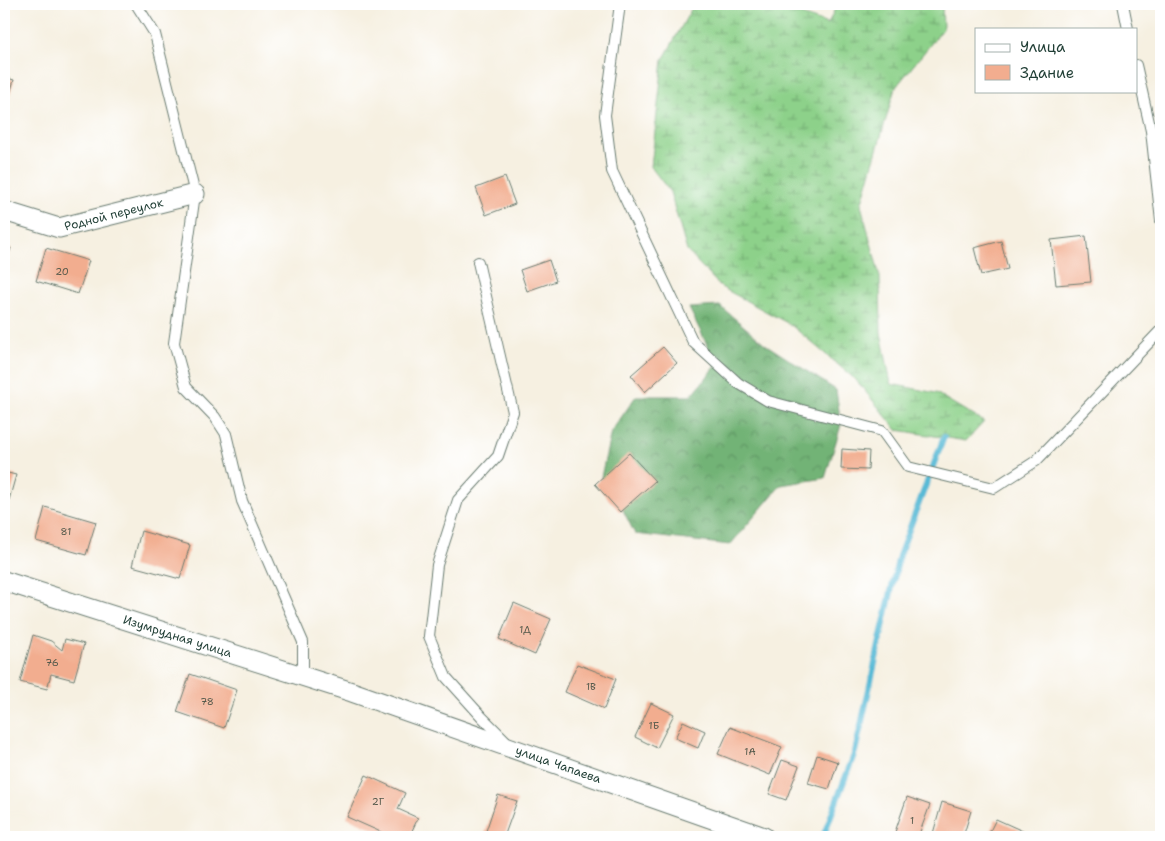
<svg xmlns="http://www.w3.org/2000/svg" width="1165" height="841" viewBox="0 0 1165 841" font-family="'Shantell Sans',sans-serif">
  <defs>
    <pattern id="forest-crowns" width="20" height="18" patternUnits="userSpaceOnUse" patternTransform="scale(1.25)"><rect width="20" height="18" fill="#72b376"/><path d="M2 6a3 3 0 1 1 6 0M12 15a3 3 0 1 1 6 0" fill="none" stroke="#5d9362"/></pattern>
    <pattern id="wetland-marsh" width="20" height="14" patternUnits="userSpaceOnUse" patternTransform="scale(1.25)"><rect width="20" height="14" fill="#8dd18a"/><path d="M1 5h8M5 5V1M11 12h8M15 12V8" fill="none" stroke="#73ab72"/></pattern>
  </defs>
  <rect width="100%" height="100%" fill="#fff"/>
  <filter id="ink" filterUnits="userSpaceOnUse"><feTurbulence type="fractalNoise" baseFrequency=".02" numOctaves="2"/><feDisplacementMap in="SourceGraphic" scale="10" xChannelSelector="R" yChannelSelector="G"/><feConvolveMatrix kernelMatrix="1 2 1 2 8 2 1 2 1" color-interpolation-filters="sRGB"/></filter>
  <filter id="wash" filterUnits="userSpaceOnUse"><feTurbulence type="fractalNoise" baseFrequency=".0096" numOctaves="4" result="noise"/><feDisplacementMap in="SourceGraphic" scale="20" xChannelSelector="R" yChannelSelector="G"/><feGaussianBlur stdDeviation="1.12" result="paint"/><feColorMatrix in="noise" values="0 0 0 0 0 0 0 0 0 0 0 0 0 0 0 0 0 1.4 0 .05"/><feComposite in="paint" operator="in"/></filter>
  <g filter="url(#wash)">
    <rect width="100%" height="100%" fill="#f6f0e1"/>
    <polygon fill="url(#forest-crowns)" stroke="#487855" points="720,306 765,344 836,390 841,425 825,478 781,485 730,545 635,534 620,504 601,477 611,432 636,396 691,396 717,365 689,308"/>
    <polygon fill="url(#wetland-marsh)" stroke="#56875f" points="694,4 782,4 784,9 828,24 837,4 942,4 943,29 895,88 861,205 880,277 881,333 891,384 936,393 984,422 966,441 897,430 856,380 791,325 721,287 687,251 670,192 651,167 663,60"/>
    <g fill="none" stroke-linecap="round" stroke-linejoin="round">
      <polyline stroke="#58bad6" stroke-width="6" points="823,837 855,752 899,556 944,437"/>
    </g>
    <g id="blocks">
      <g fill="#f2ad8f">
        <polygon points="4,77 14,80 4,114"/>
        <polygon points="505,177 515,204 486,215 476,188"/>
        <polygon points="1086,236 1091,282 1056,285 1051,240"/>
        <polygon points="1001,241 1008,269 981,275 974,248"/>
        <polygon points="4,246 11,248 4,268"/>
        <polygon points="46,248 89,261 78,294 36,281"/>
        <polygon points="549,260 556,281 527,291 520,270"/>
        <polygon points="663,347 677,363 645,392 631,375"/>
        <polygon points="842,449 869,451 868,470 841,469"/>
        <polygon points="629,453 655,481 620,512 595,484"/>
        <polygon points="4,472 16,475 4,518"/>
        <polygon points="45,507 96,522 86,555 36,541"/>
        <polygon points="141,531 190,545 180,579 132,566"/>
        <polygon points="514,603 551,619 535,655 499,639"/>
        <polygon points="33,635 51,641 62,650 65,639 84,644 74,680 51,674 47,689 20,682"/>
        <polygon points="577,664 616,679 604,709 565,692"/>
        <polygon points="190,674 237,690 224,728 177,712"/>
        <polygon points="651,703 674,714 657,748 635,737"/>
        <polygon points="683,721 705,731 698,748 675,738"/>
        <polygon points="730,727 782,747 770,775 718,754"/>
        <polygon points="817,755 838,762 829,789 808,783"/>
        <polygon points="782,760 799,766 786,800 769,794"/>
        <polygon points="366,775 405,793 398,809 418,818 409,837 392,837 347,817"/>
        <polygon points="498,795 517,801 504,837 484,837"/>
        <polygon points="907,797 930,805 918,837 901,837 894,835"/>
        <polygon points="942,802 971,811 963,837 932,837"/>
        <polygon points="996,819 1027,833 1025,837 987,837"/>
      </g>
    </g>
  </g>
  <g filter="url(#ink)">
    <use href="#blocks" fill-opacity="0" stroke="#6a7c71" stroke-width="1"/>
    <g fill="none" stroke-linecap="round" stroke-linejoin="round">
      <g stroke="#6a7c71" stroke-width="12">
        <g id="service">
          <polyline points="136,4 155,34 195,194 174,343 186,387 215,417 226,434 242,501 303,642 303,677"/>
          <polyline points="620,4 605,115 612,171 693,342 738,383 768,401 882,431 908,467 994,488 1036,461 1161,330"/>
          <polyline points="1123,4 1128,29"/>
          <polyline points="1136,65 1151,131 1161,221"/>
          <polyline points="478,262 513,412 498,456 458,500 437,565 429,636 446,677 482,717 507,742"/>
        </g>
      </g>
      <g stroke="#6a7c71" stroke-width="21">
        <g id="minor">
          <path id="s1" d="M4 211 59 228 195 194"/>
          <path id="s2" d="M4 581 352 692 764 837"/>
        </g>
      </g>
      <use href="#service" stroke="#fff" stroke-width="10"/>
      <use href="#minor" stroke="#fff" stroke-width="19"/>
    </g>
  </g>
  <g text-anchor="middle" stroke-width="4" stroke-linejoin="round" paint-order="stroke">
    <g font-size="10" fill="#54594b">
      <text x="62" y="275">20</text>
      <text x="66" y="535">81</text>
      <text x="525" y="633">1Д</text>
      <text x="52" y="666">76</text>
      <text x="591" y="690">1В</text>
      <text x="207" y="705">78</text>
      <text x="654" y="729">1Б</text>
      <text x="750" y="755">1А</text>
      <text x="378" y="805">2Г</text>
      <text x="912" y="824">1</text>
    </g>
    <g font-size="12" fill="#1f3d34" stroke="#fff">
      <text dy="4" stroke="none"><textPath href="#s1" startOffset="114">Родной переулок</textPath></text>
      <text dy="4" stroke="none"><textPath href="#s2" startOffset="182">Изумрудная улица</textPath></text>
      <text dy="4" stroke="none"><textPath href="#s2" startOffset="584">улица Чапаева</textPath></text>
    </g>
  </g>
  <rect width="1165" height="841" fill="none" stroke="#fff" stroke-width="20"/>
  <rect x="975" y="28" width="162" height="65" fill="#ffffff" stroke="#a5b1ae"/>
  <rect x="985" y="44" width="25" height="8" fill="#ffffff" stroke="#a5b1ae"/>
  <text x="1020" y="52" font-size="15" fill="#1f3d34">Улица</text>
  <rect x="985" y="65" width="25" height="15" fill="#f2ad8f" stroke="#a5b1ae"/>
  <text x="1020" y="78" font-size="15" fill="#1f3d34">Здание</text>
</svg>
